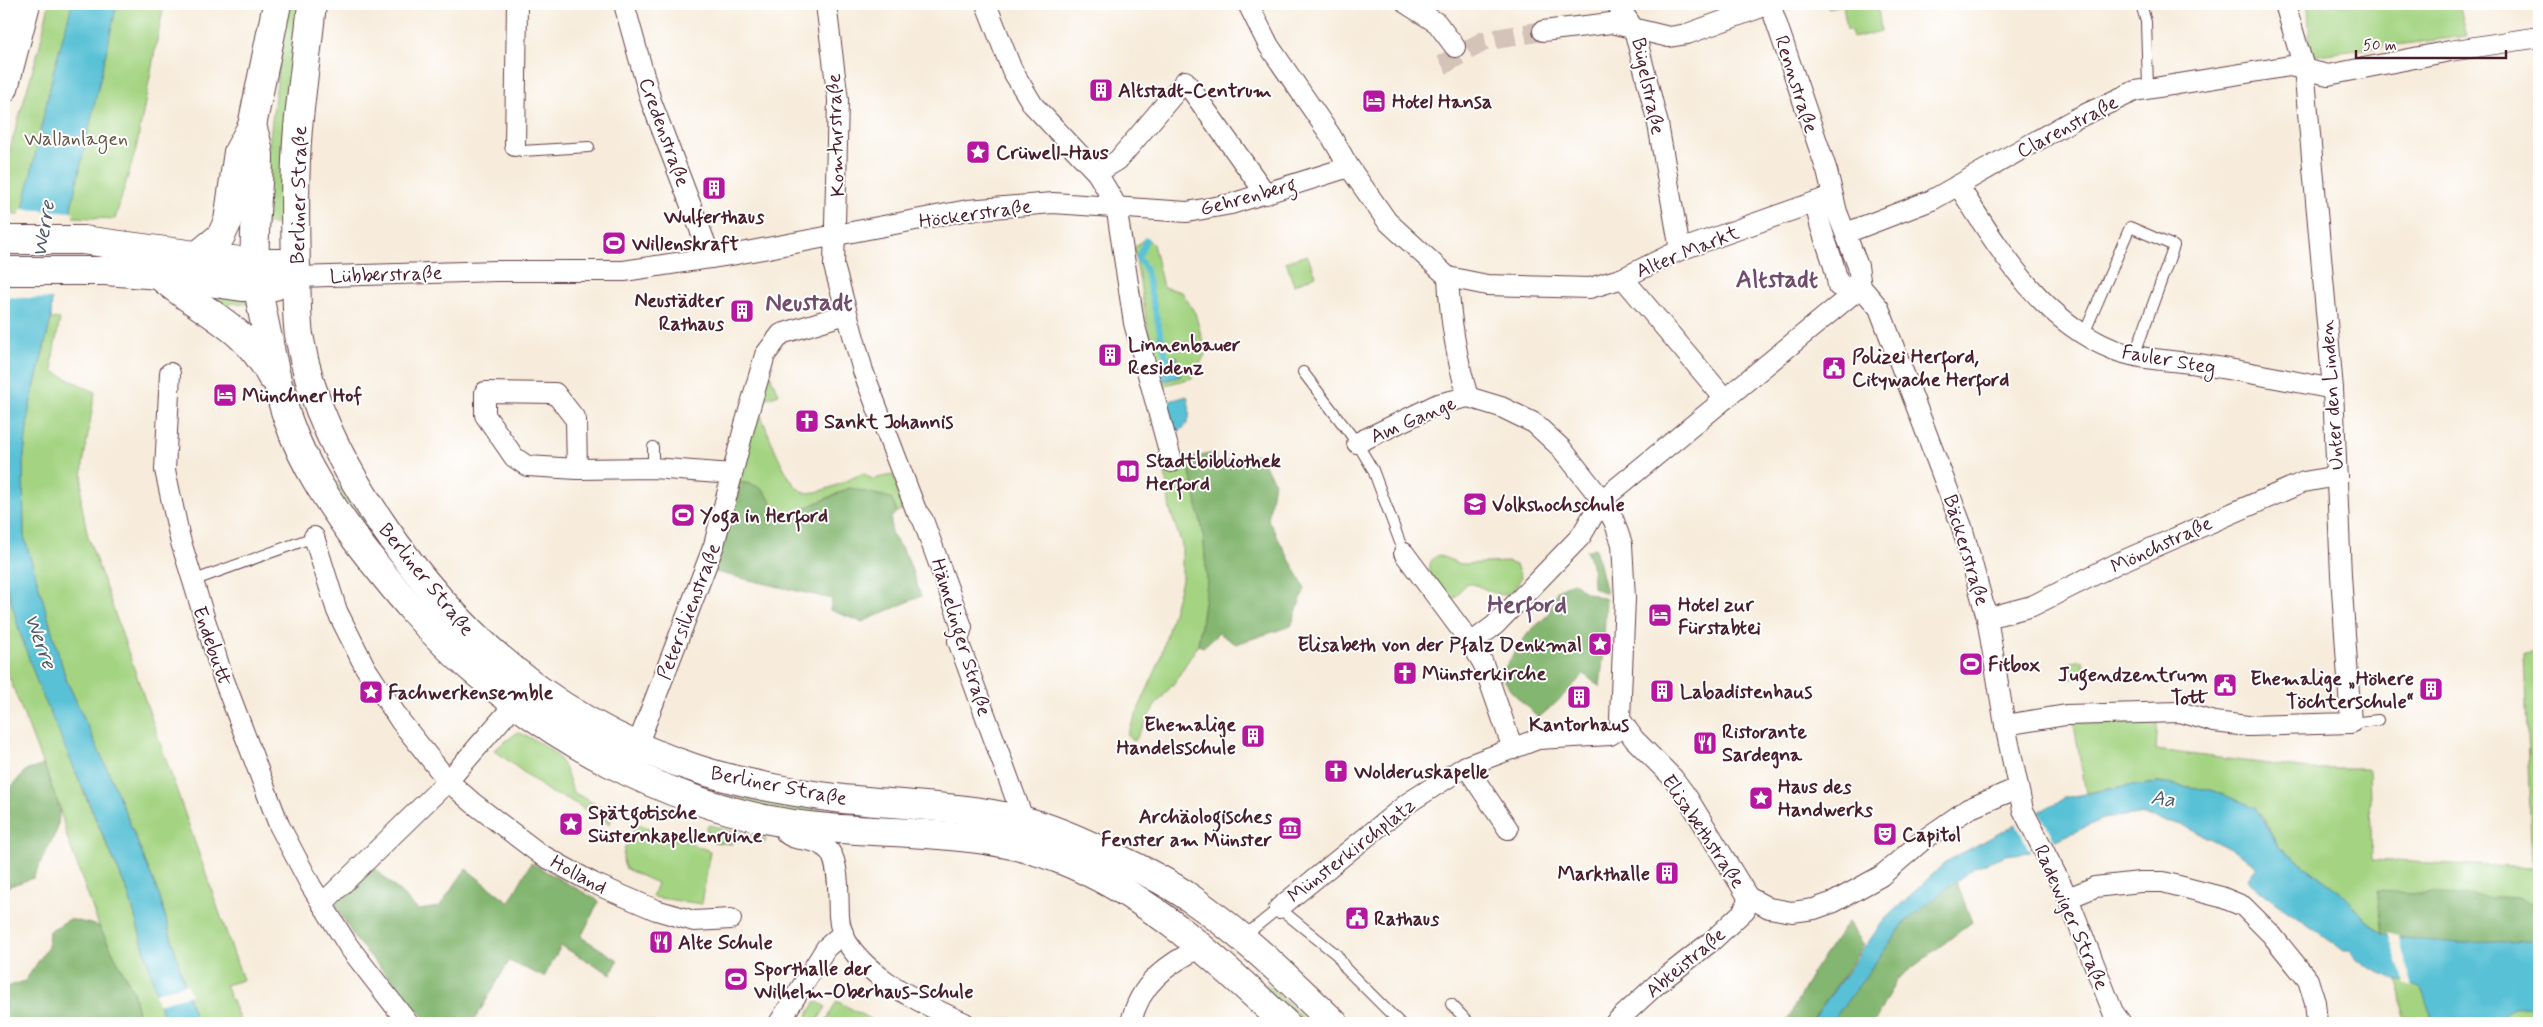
<svg xmlns="http://www.w3.org/2000/svg" width="2543" height="1027" viewBox="0 0 2543 1027" font-family="Mynerve,sans-serif">
  <rect width="100%" height="100%" fill="#fff"/>
  <filter id="ink" filterUnits="userSpaceOnUse"><feTurbulence type="fractalNoise" baseFrequency=".02" numOctaves="2"/><feDisplacementMap in="SourceGraphic" scale="10" xChannelSelector="R" yChannelSelector="G"/><feConvolveMatrix kernelMatrix="1 2 1 2 8 2 1 2 1" color-interpolation-filters="sRGB"/></filter>
  <filter id="wash" filterUnits="userSpaceOnUse"><feTurbulence type="fractalNoise" baseFrequency=".0096" numOctaves="4" result="noise"/><feDisplacementMap in="SourceGraphic" scale="20" xChannelSelector="R" yChannelSelector="G"/><feGaussianBlur stdDeviation="1.12" result="paint"/><feColorMatrix in="noise" values="0 0 0 0 0 0 0 0 0 0 0 0 0 0 0 0 0 1.4 0 .05"/><feComposite in="paint" operator="in"/></filter>
  <g filter="url(#wash)">
    <rect width="100%" height="100%" fill="#f7ecdb"/>
    <g fill="#a4d482" stroke="#777a56">
      <polygon points="49,4 164,4 136,149 115,219 14,214 4,190 4,169 40,45"/>
      <polygon points="287,4 300,4 285,107 282,224 263,224 270,136"/>
      <polygon points="1827,4 1867,4 1868,8 1878,7 1881,31 1853,38 1851,30 1847,30 1843,5 1828,8"/>
      <polygon points="2308,4 2459,4 2467,36 2310,56"/>
      <polygon points="1146,237 1153,244 1163,287 1182,292 1195,313 1206,353 1192,378 1161,386 1154,365 1134,248"/>
      <polygon points="1307,255 1316,275 1294,285 1286,262"/>
      <polygon points="206,295 249,298 250,304 231,303 224,310"/>
      <polygon points="51,319 60,319 52,360 54,372 95,392 83,464 81,502 88,537 243,980 225,985 241,1023 196,1023 159,895 109,773 66,679 24,536 23,464 29,409"/>
      <path d="M773 365 769 373 779 394 758 401 757 405C764 422 787 488 804 492 818 496 850 479 863 473L872 479 893 475 905 508 897 512 891 498 849 488 779 520C768 495 767 485 738 482L756 404 768 367Z"/>
      <path d="M289 378C297 404 304 431 318 454 357 518 408 576 456 634L420 602 342 501 295 416Z"/>
      <polygon points="1187,459 1203,532 1207,582 1198,645 1174,683 1154,707 1135,741 1127,735 1159,663 1182,580 1182,545 1170,510 1164,464"/>
      <path d="M1438 555 1461 564 1508 562 1516 565 1521 577C1507 612 1489 585 1466 583L1454 599H1447L1429 570 1431 561Z"/>
      <polygon points="4,576 20,633 85,795 129,895 165,1023 140,1023 133,991 99,926 67,837 60,809 4,664"/>
      <polygon points="2539,651 2539,1023 2404,1023 2401,995 2383,933 2366,920 2344,895 2279,847 2261,814 2211,790 2159,783 2119,787 2086,793 2073,719 2158,722 2156,750 2309,769 2369,769 2372,860 2532,868 2524,653"/>
      <polygon points="2082,660 2086,676 2071,679 2068,663"/>
      <path d="M567 721C601 738 636 760 672 774 739 801 809 811 881 814L880 819 838 817 753 806 668 779Z"/>
      <path d="M518 732C555 750 561 752 573 792L611 813 610 824 566 798 551 793 494 750Z"/>
      <path d="M636 823 710 851 702 904 652 897 657 883 626 869C617 853 631 838 636 823Z"/>
      <polygon points="709,825 765,839 766,841 764,843 734,840 732,844 713,842 706,828"/>
      <polygon points="1266,983 1308,1023 1299,1023 1261,988"/>
      <polygon points="816,1001 826,1007 816,1023 803,1023"/>
      <polygon points="837,1001 877,1023 825,1023"/>
    </g>
    <g fill="#83b670" stroke="#666a4e">
      <polygon points="1214,453 1217,463 1258,454 1274,481 1268,520 1305,588 1291,626 1236,644 1219,633 1203,647 1198,645 1207,582 1203,532 1187,459"/>
      <path d="M738 482C767 485 768 495 779 520L850 488 891 498 897 512 891 518V533L907 557 921 596 862 622 830 610 832 599 715 572 731 517Z"/>
      <polygon points="1595,548 1606,594 1593,587 1592,563 1586,551"/>
      <polygon points="1573,582 1585,592 1606,599 1604,638 1599,638 1596,642 1598,648 1604,649 1600,687 1584,674 1557,702 1538,718 1510,690 1501,673 1528,633 1549,614 1557,590"/>
      <polygon points="44,765 60,809 57,830 33,878 7,887 4,885 4,811 7,792 25,771"/>
      <polygon points="531,863 599,901 581,937 618,960 611,974 561,946 544,977 509,961 473,1023 429,1023 355,939 335,904 374,867 418,910 439,907 466,869 509,902"/>
      <polygon points="1956,881 1972,922 1896,980 1874,1023 1831,1023 1905,922"/>
      <path d="M2377 891 2520 898 2539 906V941C2488 943 2433 948 2383 933Z"/>
      <polygon points="70,919 99,926 133,991 140,1023 4,1023 4,988 25,981 48,947 49,931"/>
      <polygon points="1848,922 1864,945 1811,1023 1786,1023 1812,973"/>
    </g>
    <g fill="#59c1d6" stroke="#527080">
      <polygon points="72,4 117,4 52,293 51,319 29,409 23,464 24,536 66,679 109,773 159,895 196,1023 165,1023 129,895 38,685 20,633 4,576 4,296 53,73"/>
      <polygon points="1176,356 1181,376 1164,381 1159,360"/>
      <path d="M1187 396C1192 415 1191 429 1171 434L1164 406 1170 401Z"/>
      <path d="M2159 783 2211 790 2255 807 2279 847 2344 895 2366 920 2383 933 2398 938 2459 943 2539 941V1007L2511 1008 2493 1023H2434L2421 988C2398 979 2365 971 2350 951H2344C2312 926 2277 907 2247 880L2257 867 2244 856 2182 825 2146 816 2131 815 2103 819 2030 852 2005 855 1976 867 1956 881 1905 922 1831 1023H1811L1884 920 1947 861 2065 798 2119 787Z"/>
    </g>
    <g fill="#f7ecdb">
      <polygon points="21,209 74,212 54,299 4,297 4,285"/>
      <polygon points="2038,809 2056,843 2031,854 2015,821"/>
      <polygon points="2388,932 2398,935 2413,987 2404,984"/>
      <polygon points="187,984 191,995 158,1004 155,993"/>
    </g>
    <g fill="none" stroke-linecap="round" stroke-linejoin="round">
      <polyline stroke="#59c1d6" stroke-width="6" points="1146,240 1138,258 1145,267 1166,358"/>
    </g>
  </g>
  <g filter="url(#ink)">
    <g fill="none" stroke-linecap="round" stroke-linejoin="round">
      <polyline stroke="#d4c3b8" stroke-width="20" stroke-dasharray="20 10" stroke-linecap="butt" points="1442,65 1484,41 1543,31"/>
      <g stroke="#643e45" stroke-width="12">
        <g id="lane">
          <polyline points="2141,4 2146,22 2148,87"/>
          <polyline points="515,146 521,151 589,147"/>
          <polyline points="2084,334 2130,227 2174,246 2134,356"/>
          <polyline points="1303,372 1357,443 1373,470 1404,553"/>
          <polyline points="653,468 653,447"/>
          <polyline points="192,581 314,537"/>
          <polyline points="2351,723 2378,720"/>
          <polyline points="1241,933 1253,929 1279,908 1337,955 1346,969 1400,1023"/>
          <polyline points="1451,1004 1469,1023"/>
        </g>
      </g>
      <g stroke="#643e45" stroke-width="22">
        <g id="street">
          <polyline points="624,4 651,101 711,258"/>
          <polyline points="826,4 838,100 834,266 863,371 916,510 923,520 962,627 958,641 1024,821"/>
          <polyline points="986,4 1012,70 1033,105 1097,173 1116,205 1134,323 1172,462"/>
          <polyline points="1248,4 1269,46 1331,136 1349,167 1387,221 1448,277 1487,285 1590,288 1623,278 1680,250 1832,196"/>
          <polyline points="1407,4 1437,23 1455,47"/>
          <polyline points="1617,4 1634,29 1658,124 1680,250"/>
          <polyline points="1770,4 1827,171 1837,212 1858,266 1861,287 1879,308 1962,527 1987,618 2005,725 2023,810 2068,898 2113,1012 2121,1023"/>
          <polyline points="4,13 6,4"/>
          <polyline points="1543,31 1611,23 1669,37 1687,34 1770,4"/>
          <polyline points="515,146 517,4"/>
          <polyline points="1097,173 1118,160 1185,81 1266,194"/>
          <path d="M1958 185C1998 247 2039 319 2112 349 2139 360 2169 360 2198 364 2243 371 2288 380 2333 389"/>
          <path d="M1816 202C1818 232 1835 256 1838 286L1861 287"/>
          <polyline points="1846,233 1932,200 2075,119 2135,91 2290,66 2328,75 2450,51 2539,37"/>
          <polyline points="297,277 497,271 624,271 736,254 968,210 1053,203 1187,212 1231,204 1349,167"/>
          <path d="M1448 277C1450 319 1456 357 1468 397"/>
          <polyline points="1623,278 1725,399"/>
          <polyline points="170,373 165,470 180,539 222,675 279,825 311,886 349,947 408,1023"/>
          <polygon points="485,392 555,393 576,420 577,469 527,466 514,457 485,415"/>
          <polyline points="1468,397 1501,407 1534,423 1561,448 1602,500 1614,521 1622,544 1625,598 1620,719 1634,739 1673,778 1687,797 1748,897 1769,908 1792,912 1814,909 1834,902 1881,876 1922,841 1968,809 2018,788"/>
          <polyline points="1357,443 1438,404 1468,397"/>
          <polyline points="577,469 653,468 732,474"/>
          <polyline points="314,537 337,611 365,667 401,722 448,781 473,803 540,854 593,883 656,910 694,921 731,919"/>
          <polyline points="1404,553 1471,643 1483,663 1513,749"/>
          <polyline points="1987,618 2032,606 2120,562 2304,482 2337,476"/>
          <polyline points="1471,643 1495,625 1581,536 1602,500 1861,287"/>
          <polyline points="2005,725 2066,715 2180,712 2214,722 2248,726 2351,723 2341,575 2333,389 2304,68 2285,4"/>
          <polyline points="637,746 714,545 744,428 765,355 781,334 846,314"/>
          <polyline points="1466,766 1508,829"/>
          <path d="M786 833C796 843 816 835 830 852 840 866 838 899 839 916 841 968 925 1005 965 1023"/>
          <polyline points="2068,898 2095,887 2140,882 2163,882 2221,897 2243,906 2271,934 2308,980 2315,1002 2317,1023"/>
          <polyline points="322,904 448,781 515,704"/>
          <polyline points="1279,908 1408,803 1466,766 1538,739 1610,735 1624,726"/>
          <polyline points="779,1023 826,948 843,933"/>
          <path d="M1131 1023C1139 984 1168 963 1202 947"/>
          <polyline points="1615,1023 1656,985 1713,940 1745,910 1748,897"/>
        </g>
      </g>
      <g stroke="#643e45" stroke-width="30">
        <g id="secondary">
          <path d="M312 4C308 45 302 86 298 128 294 174 295 222 296 269 297 291 296 314 299 335 311 406 342 465 382 524 460 640 562 726 697 769 744 784 795 793 843 799 903 805 966 806 1025 821 1052 828 1077 839 1102 851 1132 865 1163 879 1190 898 1243 934 1288 979 1334 1023"/>
          <polyline points="4,88 26,4"/>
          <path d="M252 126C255 135 258 146 259 155 259 191 253 226 255 262 257 293 265 323 271 353 276 375 280 398 288 420 304 466 331 506 360 545 394 589 430 633 473 670 557 742 660 798 770 820 870 840 975 822 1071 864 1158 902 1217 960 1285 1023"/>
          <polyline points="4,240 83,240 255,263 280,263 297,277"/>
          <polyline points="199,254 221,236 228,221 238,152 252,126 277,4"/>
          <polyline points="4,271 105,271 160,275 242,287 275,286"/>
          <path d="M160 276C201 312 244 324 271 376"/>
        </g>
      </g>
      <use href="#lane" stroke="#fff" stroke-width="10"/>
      <use href="#street" stroke="#fff" stroke-width="20"/>
      <use href="#secondary" stroke="#fff" stroke-width="28"/>
    </g>
  </g>
  <defs>
    <g id="building-square" transform="scale(1.25)"><rect x="-9" y="-9" width="18" height="18" rx="4" fill="#b5179e" stroke="#fff"/><path d="M-4-6H4V6H1V3H-1V6H-4ZM-2.5-4.3h1.7v1.8h-1.7ZM.8-4.3h1.7v1.8H.8ZM-2.5-1h1.7V.8h-1.7ZM.8-1h1.7V.8H.8Z" fill="#fff"/></g>
    <g id="hotel-square" transform="scale(1.25)"><rect x="-9" y="-9" width="18" height="18" rx="4" fill="#b5179e" stroke="#fff"/><path d="M-6-4.5h1.5V1H6V5H4.5V3h-9V5H-6ZM-4 0a1.8 1.8 0 1 1 3.6 0ZM.5 0V-2.5h3Q6-2.5 6 0Z" fill="#fff"/></g>
    <g id="sight-square" transform="scale(1.25)"><rect x="-9" y="-9" width="18" height="18" rx="4" fill="#b5179e" stroke="#fff"/><path d="M0-6L1.8-2.2L6-1.7L2.9 1.2L3.7 5.4L0 3.3L-3.7 5.4L-2.9 1.2L-6-1.7L-1.8-2.2Z" fill="#fff"/></g>
    <g id="stadium-square" transform="scale(1.25)"><rect x="-9" y="-9" width="18" height="18" rx="4" fill="#b5179e" stroke="#fff"/><path d="M0-5a6.5 5 0 1 0 0 10a6.5 5 0 1 0 0-10ZM-3.5-1.8h7v3.6h-7Z" fill="#fff"/></g>
    <g id="civic-square" transform="scale(1.25)"><rect x="-9" y="-9" width="18" height="18" rx="4" fill="#b5179e" stroke="#fff"/><path d="M-.6-6.5H3V-4.5H.6V-3L4-1V1h2V6H-6V1h2V-1L-.6-3ZM-1.2 2.5V6h2.4V2.5Z" fill="#fff"/></g>
    <g id="church-square" transform="scale(1.25)"><rect x="-9" y="-9" width="18" height="18" rx="4" fill="#b5179e" stroke="#fff"/><path d="M-1.2-6h2.4v3.5h3.3v2.4h-3.3V6h-2.4V-.1h-3.3v-2.4h3.3Z" fill="#fff"/></g>
    <g id="library-square" transform="scale(1.25)"><rect x="-9" y="-9" width="18" height="18" rx="4" fill="#b5179e" stroke="#fff"/><path d="M-6-4Q-3-5.5-.7-3.5V5Q-3 3-6 4ZM6-4Q3-5.5 .7-3.5V5Q3 3 6 4Z" fill="#fff"/></g>
    <g id="university-square" transform="scale(1.25)"><rect x="-9" y="-9" width="18" height="18" rx="4" fill="#b5179e" stroke="#fff"/><path d="M0-5L7-2L0 1L-7-2ZM-4 1L0 2.5L4 1V4Q0 6-4 4Z" fill="#fff"/></g>
    <g id="restaurant-square" transform="scale(1.25)"><rect x="-9" y="-9" width="18" height="18" rx="4" fill="#b5179e" stroke="#fff"/><path d="M-5-6h1v4h1v-4h1v4h1v-4h1v5L-1.5 .5V6h-2V.5L-5-1ZM5-6V6H3V1.5H1.5Q1.5-4 5-6Z" fill="#fff"/></g>
    <g id="museum-square" transform="scale(1.25)"><rect x="-9" y="-9" width="18" height="18" rx="4" fill="#b5179e" stroke="#fff"/><path d="M0-6L6-3V-2H-6V-3ZM-5-1h2V3h-2ZM-1-1h2V3h-2ZM3-1h2V3H3ZM-6 4H6V6H-6Z" fill="#fff"/></g>
    <g id="theatre-square" transform="scale(1.25)"><rect x="-9" y="-9" width="18" height="18" rx="4" fill="#b5179e" stroke="#fff"/><path d="M-5-5.5Q0-4 5-5.5V0Q5 5 0 6Q-5 5-5 0ZM-3.3-2.5H-1v1.5H-3.3ZM1-2.5H3.3v1.5H1ZM-2.8 1Q0 5.5 2.8 1Z" fill="#fff"/></g>
  </defs>
  <g fill-rule="evenodd">
    <use href="#building-square" x="1101" y="90"/>
    <use href="#hotel-square" x="1374" y="101"/>
    <use href="#sight-square" x="978" y="152"/>
    <use href="#building-square" x="714" y="188"/>
    <use href="#stadium-square" x="614" y="243"/>
    <use href="#building-square" x="742" y="311"/>
    <use href="#building-square" x="1110" y="355"/>
    <use href="#civic-square" x="1834" y="368"/>
    <use href="#hotel-square" x="225" y="395"/>
    <use href="#church-square" x="807" y="421"/>
    <use href="#library-square" x="1128" y="471"/>
    <use href="#university-square" x="1475" y="504"/>
    <use href="#stadium-square" x="683" y="515"/>
    <use href="#hotel-square" x="1660" y="615"/>
    <use href="#sight-square" x="1600" y="644"/>
    <use href="#stadium-square" x="1971" y="664"/>
    <use href="#church-square" x="1405" y="673"/>
    <use href="#civic-square" x="2225" y="685"/>
    <use href="#building-square" x="2431" y="689"/>
    <use href="#building-square" x="1662" y="691"/>
    <use href="#sight-square" x="371" y="692"/>
    <use href="#building-square" x="1579" y="697"/>
    <use href="#building-square" x="1253" y="736"/>
    <use href="#restaurant-square" x="1705" y="743"/>
    <use href="#church-square" x="1336" y="771"/>
    <use href="#sight-square" x="1761" y="798"/>
    <use href="#sight-square" x="571" y="824"/>
    <use href="#museum-square" x="1290" y="828"/>
    <use href="#theatre-square" x="1885" y="834"/>
    <use href="#building-square" x="1667" y="873"/>
    <use href="#civic-square" x="1357" y="918"/>
    <use href="#restaurant-square" x="661" y="942"/>
    <use href="#stadium-square" x="736" y="979"/>
  </g>
  <g text-anchor="middle" stroke-width="4" stroke-linejoin="round" paint-order="stroke">
    <g font-size="20" fill="#4a1f2b" stroke="#fff">
      <text transform="translate(1797 84) rotate(72)" y="7">Rennstraße</text>
      <text transform="translate(1649 86) rotate(78)" y="7">Bügelstraße</text>
      <text transform="translate(2067 126) rotate(-28)" y="7">Clarenstraße</text>
      <text transform="translate(665 132) rotate(70)" y="7">Credenstraße</text>
      <text transform="translate(835 135) rotate(-92)" y="7">Komturstraße</text>
      <text transform="translate(298 195) rotate(-89)" y="7">Berliner Straße</text>
      <text transform="translate(1248 196) rotate(-15)" y="7">Gehrenberg</text>
      <text transform="translate(975 213) rotate(-8)" y="7">Höckerstraße</text>
      <text transform="translate(1687 251) rotate(-22)" y="7">Alter Markt</text>
      <text transform="translate(386 274) rotate(-2)" y="7">Lübberstraße</text>
      <text transform="translate(2169 359) rotate(10)" y="7">Fauler Steg</text>
      <text transform="translate(2331 395) rotate(-94)" y="7">Unter den Linden</text>
      <text transform="translate(1413 419) rotate(-23)" y="7">Am Gange</text>
      <text transform="translate(2161 544) rotate(-25)" y="7">Mönchstraße</text>
      <text transform="translate(1967 550) rotate(73)" y="7">Bäckerstraße</text>
      <text transform="translate(427 579) rotate(51)" y="7">Berliner Straße</text>
      <text transform="translate(688 611) rotate(-69)" y="7">Petersilienstraße</text>
      <text transform="translate(962 637) rotate(73)" y="7">Hämelinger Straße</text>
      <text transform="translate(213 646) rotate(71)" y="7">Endebutt</text>
      <text transform="translate(779 785) rotate(11)" y="7">Berliner Straße</text>
      <text transform="translate(1704 831) rotate(56)" y="7">Elisabethstraße</text>
      <text transform="translate(1351 850) rotate(-38)" y="7">Münsterkirchplatz</text>
      <text transform="translate(579 874) rotate(28)" y="7">Holland</text>
      <text transform="translate(2072 917) rotate(66)" y="7">Radewiger Straße</text>
      <text transform="translate(1685 962) rotate(-40)" y="7">Abteistraße</text>
    </g>
    <g font-size="20" font-weight="bold" fill="#4a1f2b" stroke="#fff" text-anchor="start">
      <text x="1118" y="97">Altstadt-Centrum</text>
      <text x="1392" y="108">Hotel Hansa</text>
      <text x="996" y="159">Crüwell-Haus</text>
      <text x="714" y="223" text-anchor="middle">Wulferthaus</text>
      <text x="632" y="250">Willenskraft</text>
      <text x="724" y="307" text-anchor="end">Neustädter<tspan x="724" dy="23">Rathaus</tspan></text>
      <text x="1128" y="351">Linnenbauer<tspan x="1128" dy="23">Residenz</tspan></text>
      <text x="1852" y="363">Polizei Herford,<tspan x="1852" dy="23">Citywache Herford</tspan></text>
      <text x="242" y="402">Münchner Hof</text>
      <text x="824" y="428">Sankt Johannis</text>
      <text x="1146" y="467">Stadtbibliothek<tspan x="1146" dy="23">Herford</tspan></text>
      <text x="1492" y="511">Volkshochschule</text>
      <text x="700" y="522">Yoga in Herford</text>
      <text x="1678" y="611">Hotel zur<tspan x="1678" dy="23">Fürstabtei</tspan></text>
      <text x="1582" y="651" text-anchor="end">Elisabeth von der Pfalz Denkmal</text>
      <text x="1988" y="671">Fitbox</text>
      <text x="1422" y="680">Münsterkirche</text>
      <text x="2208" y="681" text-anchor="end">Jugendzentrum<tspan x="2208" dy="23">Tott</tspan></text>
      <text x="2414" y="685" text-anchor="end">Ehemalige „Höhere<tspan x="2414" dy="23">Töchterschule“</tspan></text>
      <text x="1680" y="698">Labadistenhaus</text>
      <text x="388" y="699">Fachwerkensemble</text>
      <text x="1236" y="731" text-anchor="end">Ehemalige<tspan x="1236" dy="23">Handelsschule</tspan></text>
      <text x="1579" y="731" text-anchor="middle">Kantorhaus</text>
      <text x="1722" y="738">Ristorante<tspan x="1722" dy="23">Sardegna</tspan></text>
      <text x="1354" y="778">Wolderuskapelle</text>
      <text x="1778" y="793">Haus des<tspan x="1778" dy="23">Handwerks</tspan></text>
      <text x="588" y="819">Spätgotische<tspan x="588" dy="23">Süsternkapellenruine</tspan></text>
      <text x="1272" y="823" text-anchor="end">Archäologisches<tspan x="1272" dy="23">Fenster am Münster</tspan></text>
      <text x="1902" y="841">Capitol</text>
      <text x="1650" y="880" text-anchor="end">Markthalle</text>
      <text x="1374" y="925">Rathaus</text>
      <text x="678" y="949">Alte Schule</text>
      <text x="754" y="975">Sporthalle der<tspan x="754" dy="23">Wilhelm-Oberhaus-Schule</tspan></text>
    </g>
    <g font-size="20" fill="#655545" stroke="#fff">
      <text x="76" y="145">Wallanlagen</text>
    </g>
    <g font-size="21" font-style="italic" fill="#4f5867" stroke="#fff">
      <text transform="translate(43 229) rotate(-81)" y="7">Werre</text>
      <text transform="translate(41 641) rotate(70)" y="7">Werre</text>
      <text transform="translate(2163 798) rotate(7)" y="7">Aa</text>
    </g>
    <g font-size="25" font-weight="bold" fill="#714d6c" stroke="#fff">
      <text x="1777" y="287">Altstadt</text>
      <text x="809" y="310">Neustadt</text>
      <text x="1527" y="612">Herford</text>
    </g>
  </g>
  <rect width="2543" height="1027" fill="none" stroke="#fff" stroke-width="20"/>
  <path d="M2356 50v8h150v-8" fill="none" stroke="#4a1f2b" stroke-width="2.5"/>
  <text x="2363" y="50" font-size="15" fill="#4a1f2b" stroke="#ffffff" stroke-width="4" paint-order="stroke">50 m</text>
</svg>
